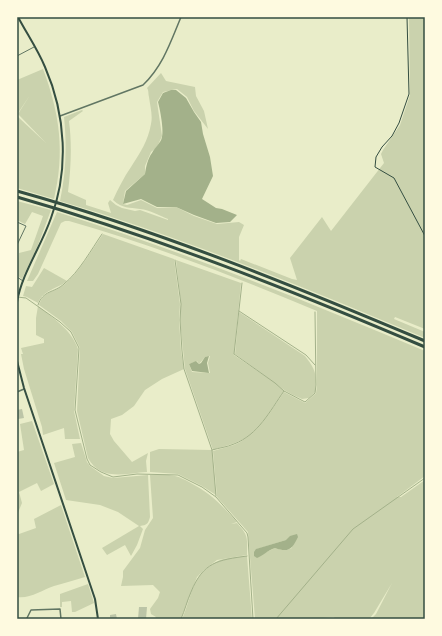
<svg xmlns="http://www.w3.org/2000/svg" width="442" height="636" viewBox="0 0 442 636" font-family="Manrope,sans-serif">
  <rect width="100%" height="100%" fill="#e9edc9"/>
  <g fill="#cad2ad" fill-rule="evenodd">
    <path d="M409 17H425V329L395 317 394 319 425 332V338C305 288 185 238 60 201 66 173 67 146 64 117L82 110 83 111 69 121C72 144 71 168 68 192L86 200V205L111 213 108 203 110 200 116 205 122 208 135 211 140 210 168 220V219C160 216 150 210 140 209 129 207 123 209 113 200 118 189 124 177 131 167 140 153 148 141 151 124 153 115 150 106 149 97 148 93 149 91 147 88L161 73 166 81 195 87 196 96 204 111 208 129 194 111 187 97 177 89 163 92 157 102 162 136 157 147 151 152 145 166V174L125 191 123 204 127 205 141 200 157 208 176 207 194 216 217 224 239 222 244 225 239 237V260L240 261 241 259 292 279 297 280 290 258 322 217 331 231 384 163 381 154 383 150 400 125 410 95Z"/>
    <path d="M43 69C60 114 65 152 54 199L17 188V116L46 143 18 114 30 95 38 91 30 95 18 113 17 107V80Z"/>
    <polygon points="17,201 51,210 38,245 22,279 18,276 17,270 19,253 31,250 43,216 32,212 25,224 17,220"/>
    <path d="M57 212C182 251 304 300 425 351V476L397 497H401L425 480V619H371L376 614 392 583 374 613 369 619H335L334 617 312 619H255L248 532 217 497 213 451C220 449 227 447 234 445 258 435 270 412 284 392L305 403 316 393 317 386V311C236 277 153 245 69 221H65L61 223 38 274 33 281H27ZM286 540 292 548C286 551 281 550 275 548L262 554 257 549Z"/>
    <path d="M103 234 174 259 180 304 179 320 181 351 184 369 162 379 145 390 134 406 122 415 111 419 110 434 114 441 132 462 148 453 146 461 147 472C126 473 101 482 88 458L77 411 80 348 72 332 61 321 39 305C44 290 54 293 65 284 80 271 91 251 103 234Z"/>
    <path d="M176 260 241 283 234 355 275 383 284 391C273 407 262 427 246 438 235 444 224 446 213 450L185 369 180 320 181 304ZM210 356 208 363 210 373 192 372 189 364 197 361 199 364 205 357Z"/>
    <path d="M44 268 67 281C57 289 43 290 38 303L27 297 23 296 26 286 32 287Z"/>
    <path d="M38 306C54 319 71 329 78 349L74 411 80 439H65L64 428 43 435 42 427 24 369 21 354H23L21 348 44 343V339L36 335V318Z"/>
    <path d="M239 312 305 356C316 370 317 375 315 392L309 398 302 399 293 395 284 390 235 354Z"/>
    <polygon points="32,421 54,484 41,491 37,483 19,492 22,503 17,515 17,452 24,450 20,424"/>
    <path d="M81 443 87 462 90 466 104 476 113 478 148 475 150 517C148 524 147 525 140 526L143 529 137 545 131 556 125 545 107 555 102 548 139 526 118 512 100 505 66 500 54 463 75 457 72 444Z"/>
    <polygon points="159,449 212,450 216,495 202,486 178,474 150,472 150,452"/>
    <path d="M150 475C158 475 167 474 175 476 180 477 185 480 189 482 210 493 221 504 237 522L231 524 237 523C249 536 247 538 247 555L217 560 205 569 197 577 181 619H155L156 617 151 614 150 609 158 598 160 592 153 585 121 586 123 577V571L140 548 145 530 153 518Z"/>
    <path d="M61 505 85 577C75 580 65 583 54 586 42 590 30 599 17 597V533L19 534 36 528 34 519Z"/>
    <path d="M247 556 252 619H182C192 597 191 575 216 562 225 557 238 557 247 556Z"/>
    <polygon points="88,584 94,603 75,612 72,612 71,601 62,602 62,607 60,607 60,594"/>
  </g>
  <g fill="#a3b18a">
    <path d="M171 90H176L186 98 194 112 201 122 203 134 210 157 213 176 202 199 216 208 222 209 237 215 230 222 216 223 194 215 176 207H157L141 199 123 204 126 191 145 174C146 167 148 158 152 153 155 147 161 143 162 137 164 130 160 109 158 102L163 93Z"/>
    <polygon points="209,356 207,363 209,373 192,371 189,364 196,361 199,364 201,363 205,357"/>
    <path d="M297 534 298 537C292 549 289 553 275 548 268 550 261 557 257 558L254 556V552L256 549 286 540 290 536Z"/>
  </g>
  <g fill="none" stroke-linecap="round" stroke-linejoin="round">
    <g stroke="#a3b18a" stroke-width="1">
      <polyline points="175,260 181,304 180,320 182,351 184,369 212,450 216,496"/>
      <polyline points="242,283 234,354 275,383 284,391"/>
      <polyline points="17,297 26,298 60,322 71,332 79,348 75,410 87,459 90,465 101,472 113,477 137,474 178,475 202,487 216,497 247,533 248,537 253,619"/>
      <path d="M38 305C43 290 54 293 64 284 79 272 91 250 102 234"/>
      <polyline points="239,311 306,355 315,365"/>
      <path d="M212 450C219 448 227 447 234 444 258 435 270 411 284 391L305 402 315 393 316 385 315 312"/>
      <path d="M181 619C185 610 187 601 191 592 203 562 218 560 247 556"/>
      <polyline points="276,619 353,529 425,478"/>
    </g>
  </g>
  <g fill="#bcc5a7">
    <polygon points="22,409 24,418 18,419 17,410"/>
    <polygon points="139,607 147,607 146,619 138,619"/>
    <polygon points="116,614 117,619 110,619 110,615"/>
  </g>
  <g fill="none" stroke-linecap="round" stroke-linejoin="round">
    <polyline stroke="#344e41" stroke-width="1" points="407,17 409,94 399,123 392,136 382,147 376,157 375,167 394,178 425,236"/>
    <g stroke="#617663" stroke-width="1">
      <polyline points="17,56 34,47"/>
      <polyline points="17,222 26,226 17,245"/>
      <polyline points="17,277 23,281"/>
    </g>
    <g stroke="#617663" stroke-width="1.5">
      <path d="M60 116 143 85C163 66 171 41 181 17"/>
      <polyline points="17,392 24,389"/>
      <polyline points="27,619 27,618 31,610 60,609 61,619"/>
    </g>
    <g stroke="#344e41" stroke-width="2">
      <path d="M17 302C22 273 41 247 51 218 69 170 66 115 45 67 38 50 27 34 18 17"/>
      <polyline points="17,361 24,388 95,599 98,619"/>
    </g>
    <g stroke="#344e41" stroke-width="3">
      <path d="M17 191C157 230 292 285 425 341"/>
      <path d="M17 197C157 237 291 290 425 347"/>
    </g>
  </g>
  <rect width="442" height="636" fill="none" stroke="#fefae0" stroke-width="36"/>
  <rect x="18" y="18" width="406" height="600" fill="none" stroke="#344e41" stroke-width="1.5"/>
</svg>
